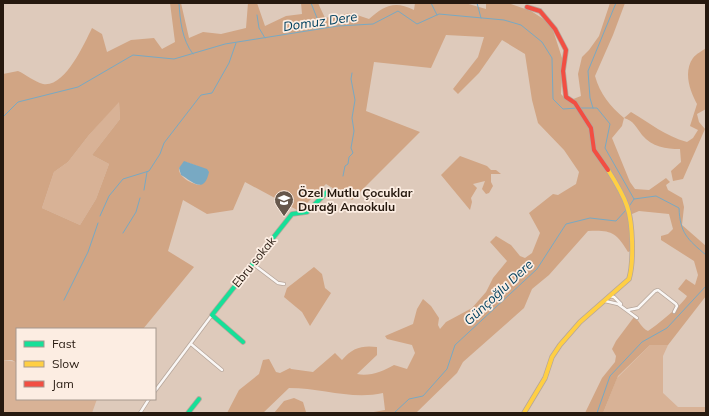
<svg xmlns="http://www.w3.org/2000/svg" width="709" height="416" viewBox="0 0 709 416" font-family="Mulish,sans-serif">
  <rect width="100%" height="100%" fill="#decabb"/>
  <g fill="#d8b296">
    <polygon points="119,101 120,119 92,155 109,164 96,199 80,225 42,208 54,172 68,162 89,135"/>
    <polygon points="650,345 668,345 663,356 663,393 678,407 706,407 706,413 603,413 617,378"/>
    <polygon points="3,360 17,362 17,399 97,399 92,413 3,413"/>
  </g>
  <g fill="#d1a584" fill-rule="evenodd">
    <path d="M170 3H181L189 38 203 32 221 34 246 28 248 3H257L265 26 286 16 302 14 301 3H318L325 18 351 13 369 19C384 6 394 0 414 10L415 3H465L486 9V3H508L531 11 545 20 553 30 563 61 561 94 568 101 581 96 578 74 582 57 589 50 599 36 610 3H625L613 35 595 76C600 94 610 106 624 118L631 112C650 123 665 136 687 142L693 138 698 130 690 126 697 104C690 91 683 72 693 58 696 54 702 51 706 48V109L697 114 699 122 705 129 683 179 673 181 671 171 681 162 680 149C666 149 652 147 642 135 636 127 634 121 624 118L622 126 612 138 630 182 635 189 649 190 666 178 670 182 666 185 668 190 682 198 684 207 682 225 706 246V296L668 345H650L618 376 603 413H585L602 378 615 362 616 356 612 349 616 341 634 317C640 321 641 328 648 331 655 327 685 302 687 296L678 289 686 279 695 285 698 275 694 261 661 240V236L668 234 673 229 669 214 639 211 632 214 633 250 628 252C616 232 611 230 588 231L549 275 532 289 524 308 463 362 457 373 416 413H368L385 410 383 393C352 400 321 388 289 388L263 413H227L239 390 259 374 263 360 269 359 276 372 280 373 290 368 291 369 313 372 335 353 342 360C352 348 362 345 377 347V355L357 374C369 377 384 371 394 365L407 369 415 353 412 345 387 339 385 336 413 324 417 309 423 299 431 306 439 318 438 325 440 329 446 322 472 308 486 292 493 278 507 261 490 242 496 236 511 245 520 256 525 258 532 253 540 233 529 213 553 194 558 195 576 184 579 172 564 150 538 123 532 100 525 54 502 40 479 73 458 94 453 89 478 57 484 37 446 35 431 68 374 62 366 111 420 132 352 200 326 184 299 211 245 182 233 210 207 214 183 200 168 251 194 267 143 329H17V363L12 360H3V74L18 71C25 74 35 82 43 84 65 88 84 44 92 28L102 34 107 52 131 40 154 38 162 49 175 42ZM119 102 120 119 92 155 109 164 96 199 80 225 42 208 54 172 68 162 89 135ZM186 162 197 166 200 185C192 184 178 177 179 168Z"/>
    <polygon points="460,156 487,166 491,170 496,170 501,174 491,174 491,182 493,186 489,193 486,194 482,189 485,181 473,184 477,188 471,198 472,202 470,210 441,175"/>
    <polygon points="314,267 322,274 325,288 331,293 310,326 302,312 284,297 287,288"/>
    <polygon points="294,398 303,402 306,412 313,413 274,413 284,401"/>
  </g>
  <path fill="#78a9c3" d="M184 161 207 169 209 172C204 196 191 180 181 175L179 168Z"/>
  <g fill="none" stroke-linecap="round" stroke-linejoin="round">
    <g stroke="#78a9c3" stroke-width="1">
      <path d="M179 3C180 20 182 40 193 54"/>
      <polyline points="311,3 321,28"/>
      <polyline points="431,3 437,15"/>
      <polyline points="477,3 481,18"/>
      <polyline points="257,15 259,28 265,38"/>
      <path d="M580 108H597L610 124 605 148 634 199 656 196 679 208C680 233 687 239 706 255"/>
      <polyline points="593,108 590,98 588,71 616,3"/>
      <polyline points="3,117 18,102 78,87 133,55 174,59 225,44 338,26 373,24 398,11 417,24 439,14 504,20 521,25 542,42 552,58 553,99 563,109 577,108"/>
      <polyline points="343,176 345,166 348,164 349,157 353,153 351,148 354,131 352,118 355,100 351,79 352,73"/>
      <polyline points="144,190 147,172"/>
      <polyline points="630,205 634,199"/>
      <polyline points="100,216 109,196 123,179 149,171 160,154 164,143 201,95 212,93 229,63 236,43"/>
      <polyline points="123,233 136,212 140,198"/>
      <polyline points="64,300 88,252 98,223"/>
      <polyline points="394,413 409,399 423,396 447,369 455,345 537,269 566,224 590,218 616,221 626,210"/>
      <polyline points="597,413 610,376 642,342 667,328 706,286"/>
    </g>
    <g stroke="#b6a69b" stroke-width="4">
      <g id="street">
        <polyline points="253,264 278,283 284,284"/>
        <polyline points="610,296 614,297 621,304"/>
        <polyline points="605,301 618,304 637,318"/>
        <polyline points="628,310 638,308 655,291 658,290 676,304 677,306 674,312"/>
        <polyline points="191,344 222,370"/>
        <polyline points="155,391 212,315"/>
        <polyline points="140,413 149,399"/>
      </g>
    </g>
    <g stroke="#b6a69b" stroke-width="5.5">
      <g id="fast">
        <polyline points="243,342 212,315 292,214 307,212 329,190"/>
        <polyline points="188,413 199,399"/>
      </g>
    </g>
    <g stroke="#b6a69b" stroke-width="5.5">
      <path id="slow" d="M524 413 545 378 552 357 560 345 580 322 629 279C634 262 633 223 627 206 623 194 615 181 608 170"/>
    </g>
    <g stroke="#b6a69b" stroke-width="5.5">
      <polyline id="jam" points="527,7 540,11 555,29 566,50 563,71 566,97 575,103 591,128 594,150 608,170"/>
    </g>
    <use href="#street" stroke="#faf7f5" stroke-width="2.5"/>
    <use href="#fast" stroke="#16e098" stroke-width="4"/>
    <use href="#slow" stroke="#ffcf43" stroke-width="4"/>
    <use href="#jam" stroke="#f24e42" stroke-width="4"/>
  </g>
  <defs>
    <g id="school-pin" transform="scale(1)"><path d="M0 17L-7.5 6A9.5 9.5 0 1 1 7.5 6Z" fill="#66574b" stroke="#fcede2"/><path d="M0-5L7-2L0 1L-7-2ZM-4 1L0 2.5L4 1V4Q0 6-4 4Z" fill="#fff"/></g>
  </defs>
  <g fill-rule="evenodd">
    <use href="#school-pin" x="284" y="200"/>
  </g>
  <g text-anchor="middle" stroke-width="3.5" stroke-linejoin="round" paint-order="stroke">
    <g font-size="12" font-weight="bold" fill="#26190f" stroke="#fcede2" text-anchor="start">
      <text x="298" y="197">Özel Mutlu Çocuklar<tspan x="298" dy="14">Durağı Anaokulu</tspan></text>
    </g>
    <g font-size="12" fill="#26190f" stroke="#fcede2">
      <text transform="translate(254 262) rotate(-51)" y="4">Ebru sokak</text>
    </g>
    <g font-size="13" font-style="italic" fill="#004160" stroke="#fcede2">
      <text transform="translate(320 21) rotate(-8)" y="5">Domuz Dere</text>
      <text transform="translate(498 292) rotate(-43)" y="5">Günçoğlu Dere</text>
    </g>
  </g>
  <rect width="709" height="416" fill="none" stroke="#26190f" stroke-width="8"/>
  <rect x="16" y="328" width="140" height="72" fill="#fcede2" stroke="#a6988e"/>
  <rect x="24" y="341" width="20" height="6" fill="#16e098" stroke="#a6988e"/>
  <text x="52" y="348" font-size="12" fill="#26190f">Fast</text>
  <rect x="24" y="361" width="20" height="6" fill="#ffcf43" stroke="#a6988e"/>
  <text x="52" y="368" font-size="12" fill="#26190f">Slow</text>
  <rect x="24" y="381" width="20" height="6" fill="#f24e42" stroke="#a6988e"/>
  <text x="52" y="388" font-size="12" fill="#26190f">Jam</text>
</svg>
